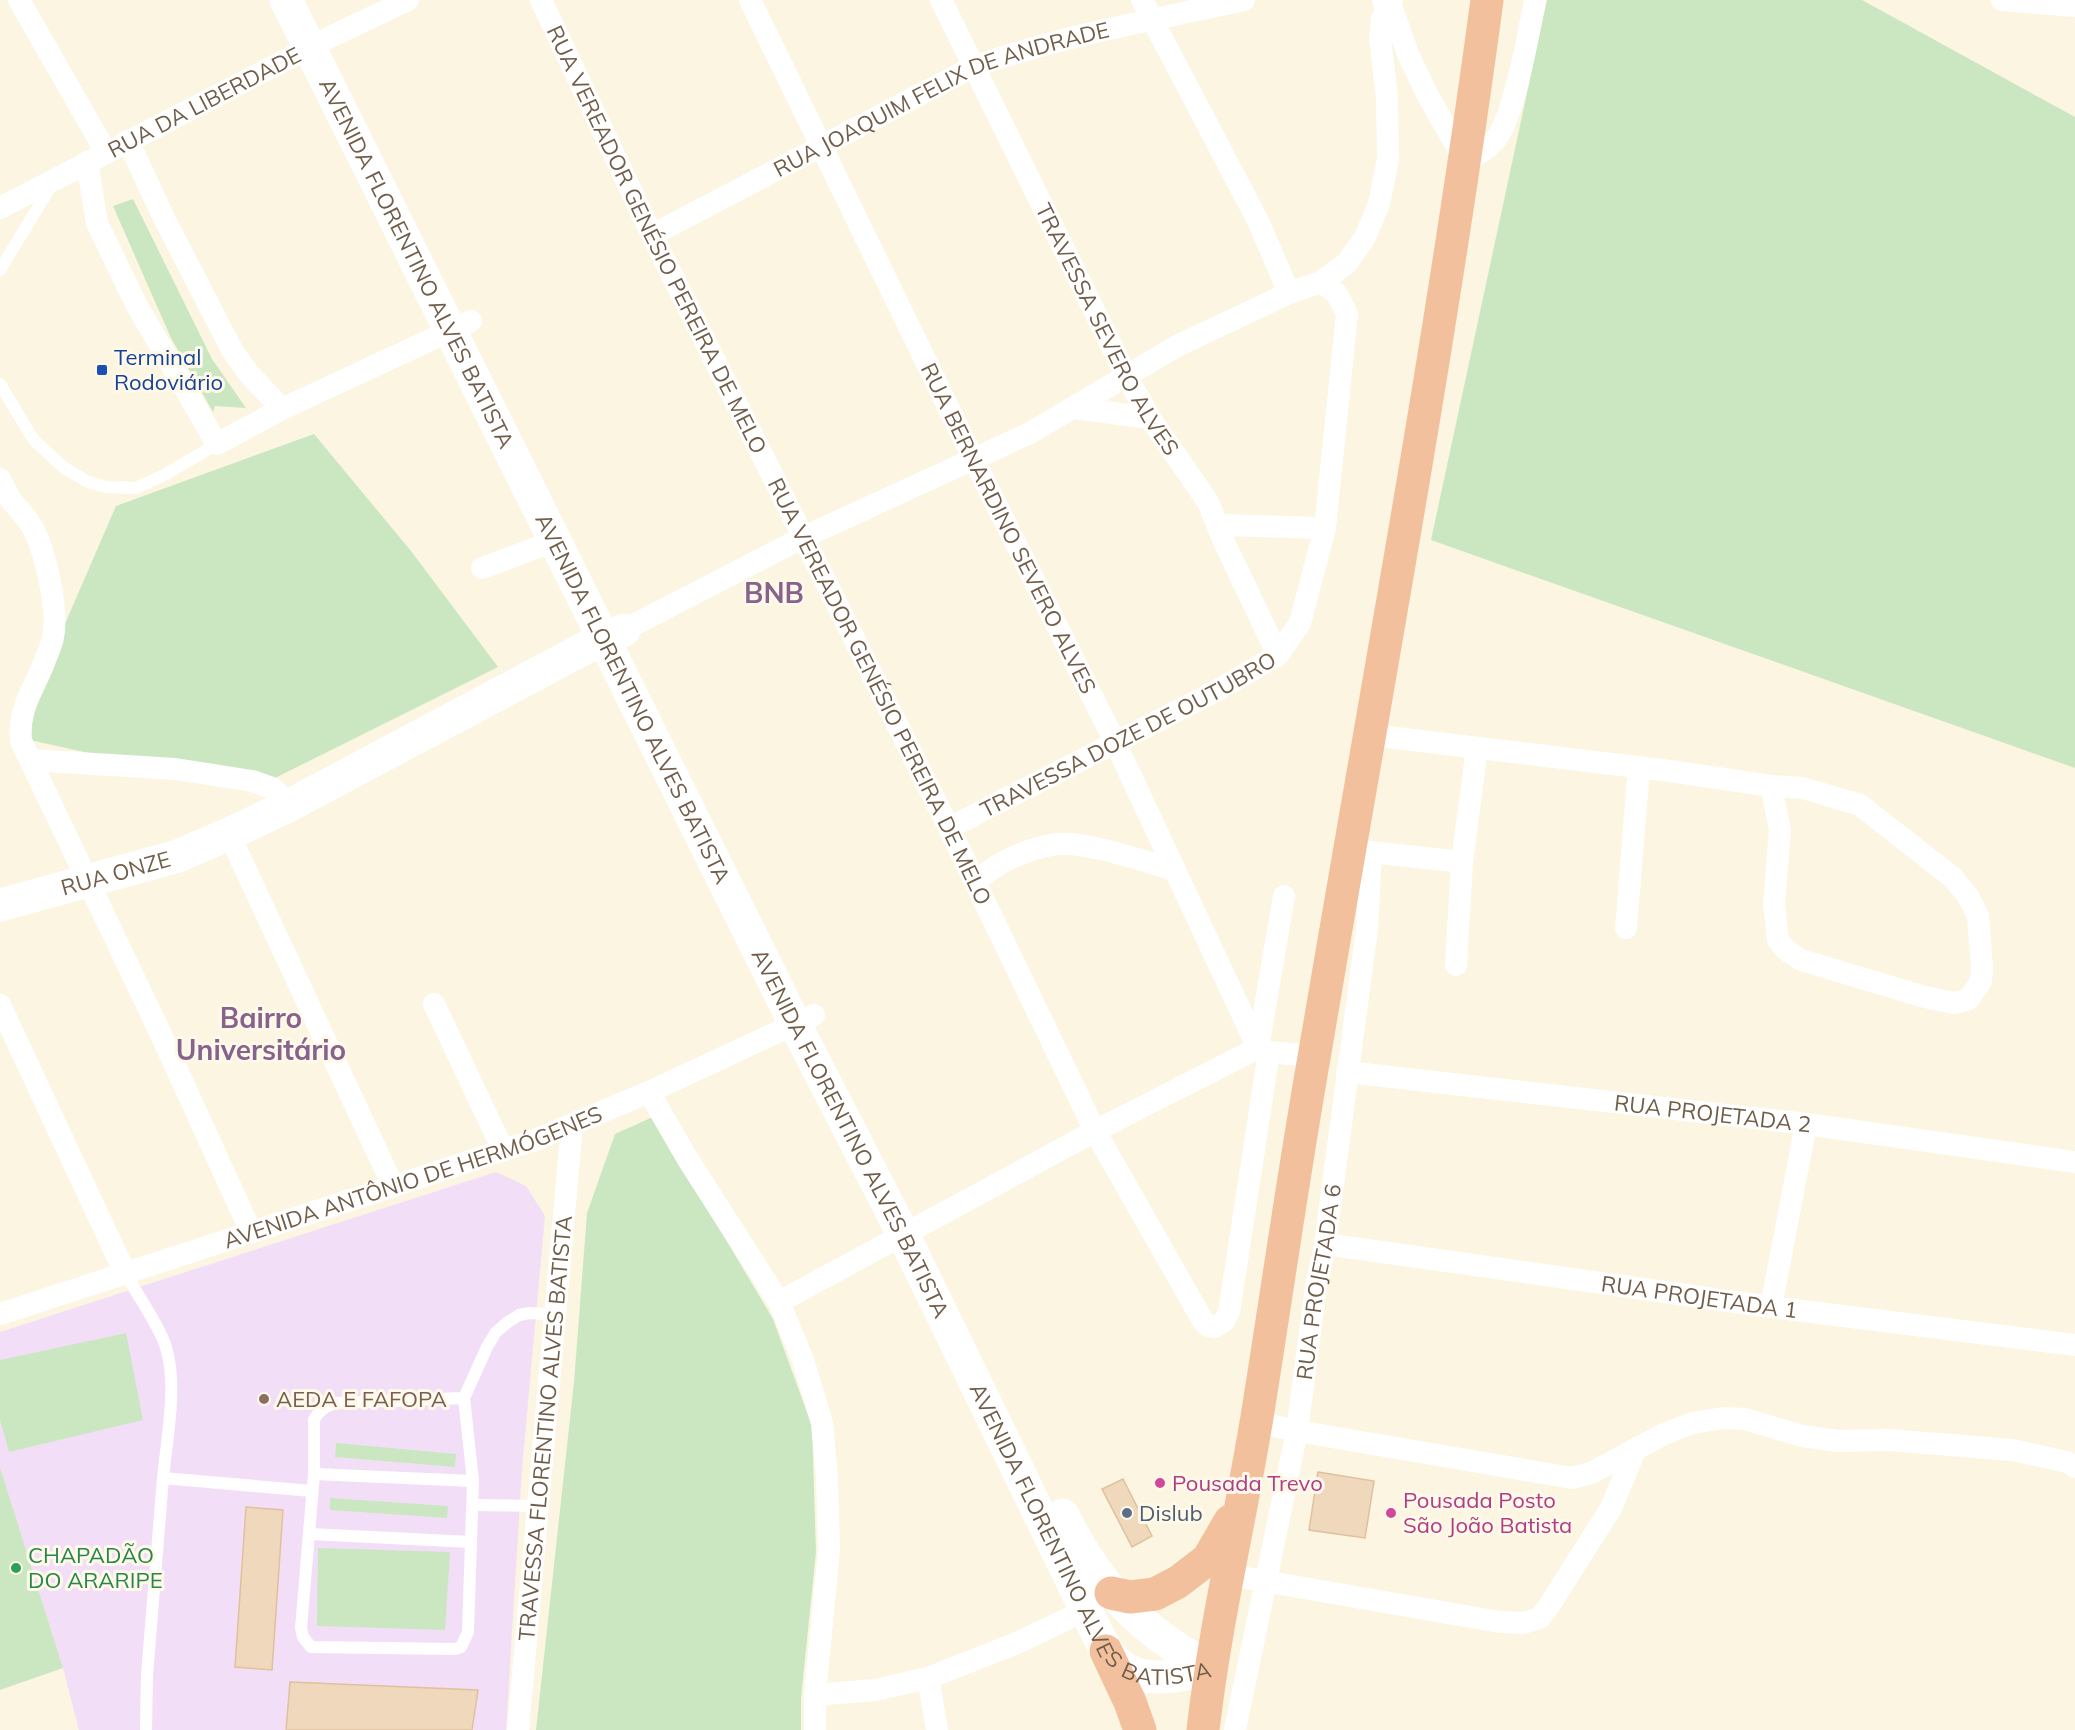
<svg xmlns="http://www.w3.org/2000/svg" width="2075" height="1730" viewBox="0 0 2075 1730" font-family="Mulish,sans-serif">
  <rect width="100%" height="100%" fill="#fbf5e2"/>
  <polygon fill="#f2dff7" points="496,1172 526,1186 545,1216 522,1469 506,1730 79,1730 63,1668 0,1467 0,1332"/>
  <g fill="#cbe7c2">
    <polygon points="1547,0 1862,0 2075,117 2075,768 1431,540"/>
    <polygon points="133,199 212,359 246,408 215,406 213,412 171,338 113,206"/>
    <polygon points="314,434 411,551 498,667 253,789 16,737 116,506"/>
    <polygon points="653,1117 773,1319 812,1426 816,1552 801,1698 801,1730 536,1730 574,1382 587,1213 615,1134"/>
    <polygon points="126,1333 143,1420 9,1452 0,1420 0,1360"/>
    <polygon points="336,1443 456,1454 455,1467 335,1457"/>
    <polygon points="0,1467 63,1668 0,1690"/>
    <polygon points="330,1498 448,1506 447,1518 330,1510"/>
    <polygon points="318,1548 450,1552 445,1630 317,1626"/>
  </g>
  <g fill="#efd8bb" stroke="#e0c19d" stroke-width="1.5">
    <polygon points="1318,1472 1374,1481 1365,1538 1309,1530"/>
    <polygon points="1123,1479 1152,1536 1132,1547 1102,1489"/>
    <polygon points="246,1507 283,1510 272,1670 235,1667"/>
    <polygon points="290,1682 478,1690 472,1730 286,1730"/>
  </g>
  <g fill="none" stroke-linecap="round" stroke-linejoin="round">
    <g stroke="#fff" stroke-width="12">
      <polyline points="0,270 51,186"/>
      <polyline points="0,384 33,439 63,467 88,482 106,487 136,488 166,474 217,444"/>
      <path d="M125 1273C137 1294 152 1315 162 1337 180 1376 167 1436 163 1478L312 1491"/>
      <path d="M464 1398 337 1403C326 1406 319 1410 314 1420V1474L301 1628 303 1637 311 1647 455 1649 461 1647 468 1632 473 1481 464 1398 487 1347 496 1332 508 1322 519 1315 529 1313 545 1314 555 1318"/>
      <polyline points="314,1474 473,1481"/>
      <polyline points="474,1505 538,1506"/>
      <polyline points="310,1534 471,1542"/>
      <polyline points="146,1730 147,1675 163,1478"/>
    </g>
    <g stroke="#fff" stroke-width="22">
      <polyline points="19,0 106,152"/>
      <path id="s1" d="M541 0 652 235 949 828 1095 1131 1203 1321 1208 1326 1214 1327 1224 1321 1229 1312 1269 1052"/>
      <path id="s2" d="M750 0 974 460 1115 742 1258 1048 1269 1052 1314 1056"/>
      <path id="s3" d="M941 0 1127 377 1150 418 1208 502 1225 544 1278 655"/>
      <polyline points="1142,0 1258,221 1289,293"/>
      <polyline points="2002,0 2075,6"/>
      <path d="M1383 1 1390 3 1408 54 1428 96 1465 161C1477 155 1487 150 1496 139 1514 116 1529 32 1535 0"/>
      <polyline points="128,141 164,218 232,350 249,374 282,409"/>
      <polyline points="87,162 97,223 136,304 217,444 282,409 471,321"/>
      <path id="s4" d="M0 208 330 37 408 0"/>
      <path id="s5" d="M652 235 973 67C1060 36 1153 20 1244 0"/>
      <polyline points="1074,408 1150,418"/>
      <path d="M0 479C4 486 7 494 11 500 17 508 26 516 31 525 45 548 59 611 53 637 52 645 47 654 44 663 33 691 18 708 21 741L157 1026 251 1232"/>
      <polyline points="1218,525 1325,528"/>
      <polyline points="482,568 555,541"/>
      <polyline points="624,630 804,537 1030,433 1177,346 1289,293 1321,282 1347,263 1365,237 1379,204 1388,159 1387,97 1380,38 1382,19 1392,0"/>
      <polyline points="1371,735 1670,771 1771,786 1803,788 1860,805 1952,877 1968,896 1978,916 1982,967 1981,981 1969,999 1954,1003 1925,997 1801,960 1785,949 1778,940 1774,904 1780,830 1771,786"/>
      <polyline points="30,760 175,769 252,781 272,788 290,805"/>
      <path id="s6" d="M949 828 1216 691 1278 655 1300 623 1325 528 1347 314 1337 294 1321 282"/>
      <polyline points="229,834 393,1186"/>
      <polyline points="1371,852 1462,862"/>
      <path d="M975 882C999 862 1026 848 1058 844 1086 841 1145 862 1175 870"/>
      <polyline points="1626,928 1639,767"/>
      <polyline points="1456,965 1462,862 1477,748"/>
      <polyline points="434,1004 503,1150"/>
      <polyline points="0,1005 125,1273"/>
      <path id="s7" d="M1347 1072 1806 1124 2075 1162"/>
      <polyline points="649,1092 687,1158 779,1302 803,1360 822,1423 827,1477 829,1550 815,1695 815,1730"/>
      <path id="s8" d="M1325 1244 1771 1307 2075 1345"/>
      <polyline points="779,1302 1095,1131 1258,1048 1284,896"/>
      <polyline points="1771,1307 1806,1124"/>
      <path id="s9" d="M0 1314 535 1140 649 1092 814 1015"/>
      <polyline points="1257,1422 1297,1431 1572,1478 1591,1473 1664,1434 1693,1423 1723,1418 1745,1419 1802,1436 1838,1441 1889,1440 2012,1450 2067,1462 2075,1467"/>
      <polyline points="1229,1575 1500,1622 1523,1623 1540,1618 1549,1606 1611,1508 1636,1448"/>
      <polyline points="928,1678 937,1730"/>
      <polyline points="815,1695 875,1690 928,1678 1017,1643 1086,1610"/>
      <path id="s10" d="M518 1730 572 1125"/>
      <path id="s11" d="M1235 1730 1297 1431 1316 1287 1325 1244 1367 929 1371 852 1350 849"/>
    </g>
    <g stroke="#fff" stroke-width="33">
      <path id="s12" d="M286 0 795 1024 903 1234 1106 1651C1112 1657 1120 1666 1127 1670 1153 1683 1183 1675 1210 1669"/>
      <path id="s13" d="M0 905 178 856 229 834 290 805 604 638 624 630"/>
      <path d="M1063 1515C1089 1569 1124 1614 1175 1647 1186 1654 1199 1660 1210 1669"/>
    </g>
    <g stroke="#f2c09c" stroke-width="33">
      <polyline points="1111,1593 1130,1597 1155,1594 1178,1582 1208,1559 1230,1521"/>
      <polyline points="1106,1651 1130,1702 1140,1730"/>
      <path d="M1203 1730C1216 1616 1244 1505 1261 1392 1279 1278 1295 1165 1315 1052 1374 702 1440 352 1487 0"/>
    </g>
  </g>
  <rect fill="#1a4fb4" stroke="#fef9e8" stroke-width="2" x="96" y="364" width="12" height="12" rx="3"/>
  <circle fill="#8d6e63" stroke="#fef9e8" stroke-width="2" cx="264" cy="1399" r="6"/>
  <g fill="#d1479c" stroke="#fef9e8" stroke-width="2">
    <circle cx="1160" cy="1483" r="6"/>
    <circle cx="1391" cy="1513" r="6"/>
  </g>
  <circle fill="#5c6f8a" stroke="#fef9e8" stroke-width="2" cx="1127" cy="1513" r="6"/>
  <circle fill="#2e9e5b" stroke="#fef9e8" stroke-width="2" cx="16" cy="1568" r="6"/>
  <g text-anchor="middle" stroke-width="6" stroke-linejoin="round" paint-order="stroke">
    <g font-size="22" fill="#715e4a" stroke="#fef9e8">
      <text dy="8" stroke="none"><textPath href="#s4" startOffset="230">RUA DA LIBERDADE</textPath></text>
      <text dy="8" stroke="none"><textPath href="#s5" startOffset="321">RUA JOAQUIM FELIX DE ANDRADE</textPath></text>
      <text dy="8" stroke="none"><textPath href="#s1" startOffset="266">RUA VEREADOR GENÉSIO PEREIRA DE MELO</textPath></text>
      <text dy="8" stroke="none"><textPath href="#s12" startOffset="294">AVENIDA FLORENTINO ALVES BATISTA</textPath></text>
      <text dy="8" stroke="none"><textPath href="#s3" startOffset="369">TRAVESSA SEVERO ALVES</textPath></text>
      <text dy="8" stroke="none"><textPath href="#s2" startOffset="588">RUA BERNARDINO SEVERO ALVES</textPath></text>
      <text dy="8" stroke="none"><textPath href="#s1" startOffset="770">RUA VEREADOR GENÉSIO PEREIRA DE MELO</textPath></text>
      <text dy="8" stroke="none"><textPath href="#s12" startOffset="780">AVENIDA FLORENTINO ALVES BATISTA</textPath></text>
      <text dy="8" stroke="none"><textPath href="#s6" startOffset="202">TRAVESSA DOZE DE OUTUBRO</textPath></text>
      <text dy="8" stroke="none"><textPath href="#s13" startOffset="120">RUA ONZE</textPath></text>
      <text dy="8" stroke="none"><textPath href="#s7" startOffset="368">RUA PROJETADA 2</textPath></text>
      <text dy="8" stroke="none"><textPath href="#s12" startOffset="1266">AVENIDA FLORENTINO ALVES BATISTA</textPath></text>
      <text dy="8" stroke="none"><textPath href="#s9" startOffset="435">AVENIDA ANTÔNIO DE HERMÓGENES</textPath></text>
      <text dy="8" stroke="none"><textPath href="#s11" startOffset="456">RUA PROJETADA 6</textPath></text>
      <text dy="8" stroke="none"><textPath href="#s8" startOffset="378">RUA PROJETADA 1</textPath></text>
      <text dy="8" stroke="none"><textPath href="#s10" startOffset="303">TRAVESSA FLORENTINO ALVES BATISTA</textPath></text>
      <text dy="8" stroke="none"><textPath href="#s12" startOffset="1752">AVENIDA FLORENTINO ALVES BATISTA</textPath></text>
    </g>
    <g font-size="22" fill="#164399" stroke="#fef9e8" text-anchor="start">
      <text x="114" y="365">Terminal<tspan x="114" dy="25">Rodoviário</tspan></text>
    </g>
    <g font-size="22" fill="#785e54" stroke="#fef9e8" text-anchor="start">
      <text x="276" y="1407">AEDA E FAFOPA</text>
    </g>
    <g font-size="22" fill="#b23c85" stroke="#fef9e8" text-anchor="start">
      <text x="1172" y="1491">Pousada Trevo</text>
      <text x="1403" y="1508">Pousada Posto<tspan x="1403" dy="25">São João Batista</tspan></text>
    </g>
    <g font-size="22" fill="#4e5e75" stroke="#fef9e8" text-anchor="start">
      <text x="1139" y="1521">Dislub</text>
    </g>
    <g font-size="22" fill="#27864d" stroke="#fef9e8" text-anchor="start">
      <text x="28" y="1563">CHAPADÃO<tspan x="28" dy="25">DO ARARIPE</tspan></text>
    </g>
    <g font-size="28" font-weight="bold" fill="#86628d" stroke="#fef9e8">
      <text x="774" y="603">BNB</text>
      <text x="261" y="1028">Bairro<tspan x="261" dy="32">Universitário</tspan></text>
    </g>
  </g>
</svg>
